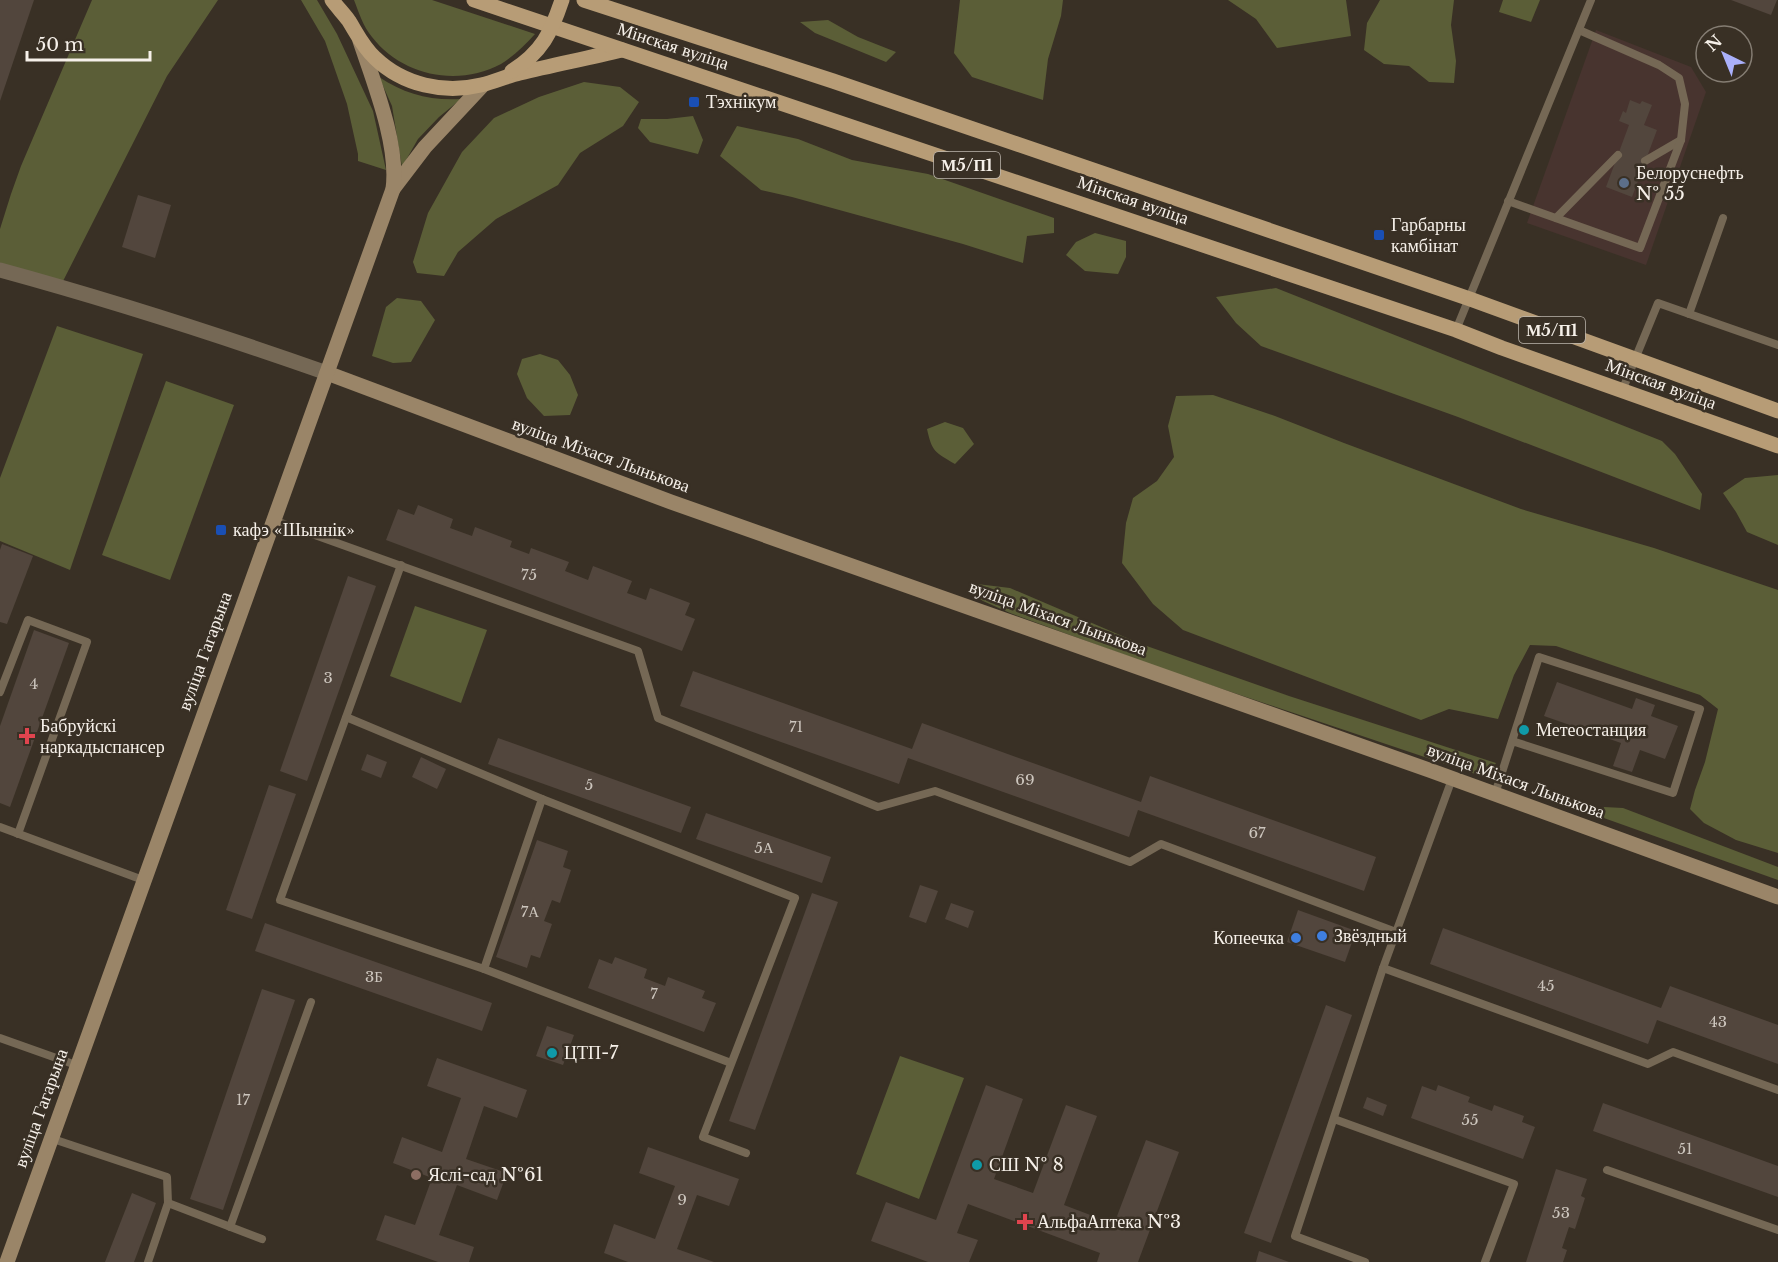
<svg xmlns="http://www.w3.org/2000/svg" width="1778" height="1262" viewBox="0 0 1778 1262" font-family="'Libre Baskerville',serif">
  <rect width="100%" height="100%" fill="#393025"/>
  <polygon fill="#48342f" points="1596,30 1691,67 1706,92 1646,265 1527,223"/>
  <g fill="#5b5e37">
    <polygon points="92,0 218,0 167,76 60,287 0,270 0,229 11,194 21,166"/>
    <polygon points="301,0 317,0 337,34 373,111 386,170 358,161 358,154 347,104 325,41"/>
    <path d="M354 0H432L535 34C525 45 514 56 501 64 458 87 402 76 372 37 363 26 359 13 354 0Z"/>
    <polygon points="960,0 1063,0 1061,16 1048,59 1043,100 972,77 954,53"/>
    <polygon points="1228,0 1346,0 1351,36 1277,48 1256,19"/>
    <polygon points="1380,0 1454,0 1451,25 1456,61 1454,83 1429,82 1409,66 1384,64 1364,50 1367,23"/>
    <polygon points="1503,0 1540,0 1531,22 1499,12"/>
    <polygon points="828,20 858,37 896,52 886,62 815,33 800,22"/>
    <path d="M379 77C404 94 431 101 461 99L439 117 418 139 402 167 392 106Z"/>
    <polygon points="584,82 620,87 639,102 623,126 580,153 558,185 496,219 458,252 444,276 417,273 413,262 428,213 462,152 494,118 539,97"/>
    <polygon points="693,116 703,140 698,154 650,142 638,128 641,119 667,119"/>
    <polygon points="737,126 798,139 852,160 928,174 1054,218 1054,233 1027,236 1023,263 963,244 792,197 761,190 720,156"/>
    <polygon points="1095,233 1126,241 1126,257 1118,274 1085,271 1066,255 1076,242"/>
    <polygon points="1276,288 1662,441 1675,454 1702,494 1700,510 1458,417 1261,346 1236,323 1216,297"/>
    <polygon points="397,298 421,301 435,320 411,362 393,363 372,356 386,307"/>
    <polygon points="57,326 143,354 70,570 0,541 0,478"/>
    <polygon points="540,354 558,360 570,375 578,395 570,415 544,416 527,398 517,374 522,359"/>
    <polygon points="166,381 234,405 170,580 102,555"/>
    <polygon points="1213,395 1275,416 1344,443 1521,509 1654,548 1778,590 1778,853 1736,840 1704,823 1690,809 1695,790 1705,762 1718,709 1700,695 1556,646 1530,645 1514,675 1498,719 1449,709 1421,720 1183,630 1153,604 1122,563 1126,523 1133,498 1157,481 1174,457 1168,426 1176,396"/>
    <path d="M945 422 963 428 974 444 955 464C935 452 932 452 927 429Z"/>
    <polygon points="1778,475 1778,545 1747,532 1736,512 1723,493 1745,478"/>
    <polygon points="977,584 1010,588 1141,644 1289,696 1496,763 1487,778 1163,669 1010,613 983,601 969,592"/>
    <polygon points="415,606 487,630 461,703 390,676"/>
    <polygon points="1604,807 1623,808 1778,867 1778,880 1601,817"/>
    <polygon points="900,1056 964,1078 919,1199 856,1174"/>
  </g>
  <g fill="#52463d">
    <polygon points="0,0 34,0 0,101"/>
    <polygon points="1731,0 1777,0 1771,15"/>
    <polygon points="1630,100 1640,104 1642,101 1652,105 1644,125 1657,130 1632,197 1606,187 1629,125 1619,121 1623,111 1626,113"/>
    <polygon points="138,195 171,205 155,258 122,247"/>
    <polygon points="418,505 453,519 450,528 472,536 475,527 512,541 510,547 529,554 531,548 569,562 565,571 588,580 593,566 632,581 627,593 646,600 650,588 690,603 685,615 695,619 682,651 386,540 398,509 414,515"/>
    <polygon points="2,544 33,556 7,624 0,622 0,550"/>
    <polygon points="348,576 376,586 307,781 280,771"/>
    <polygon points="34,630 69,643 10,807 0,803 0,726"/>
    <polygon points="693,671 912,749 922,723 1141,802 1150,776 1376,857 1364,891 1138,810 1129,837 908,758 899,784 680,706"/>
    <polygon points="1557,682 1632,709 1636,698 1655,705 1651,716 1678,726 1665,759 1640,750 1632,772 1613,766 1621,743 1544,716"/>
    <polygon points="498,738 691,807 681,833 488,764"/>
    <polygon points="367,754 387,762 381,778 361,770"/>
    <polygon points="421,757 446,769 437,789 412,777"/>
    <polygon points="269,785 296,794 252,919 226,910"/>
    <polygon points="706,813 831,857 822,883 696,839"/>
    <polygon points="537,840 568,851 563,867 571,870 560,903 552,900 544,921 552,924 540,958 531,955 527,968 496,957"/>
    <polygon points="920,885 938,891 926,923 909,917"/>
    <polygon points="812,893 838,902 755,1130 729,1121"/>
    <polygon points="951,903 974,911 968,928 945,919"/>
    <polygon points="1298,910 1356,931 1345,962 1287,942"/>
    <polygon points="265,923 492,1003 482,1031 255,951"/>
    <polygon points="1443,928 1661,1008 1670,986 1778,1025 1778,1064 1657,1020 1648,1044 1430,964"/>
    <polygon points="615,957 647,969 644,978 665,986 668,977 705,991 702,998 716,1003 704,1032 588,988 599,959 612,964"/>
    <polygon points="262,989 295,1000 223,1210 190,1199"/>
    <polygon points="1326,1005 1352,1015 1271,1243 1244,1233"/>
    <polygon points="547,1026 574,1035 563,1065 536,1056"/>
    <polygon points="437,1058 527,1090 517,1118 484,1106 466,1159 507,1173 497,1200 457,1185 439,1235 474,1247 469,1262 438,1262 376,1240 385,1215 415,1225 432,1178 393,1163 402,1137 442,1152 461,1098 427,1086"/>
    <polygon points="986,1085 1023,1099 994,1179 1033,1193 1066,1105 1097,1116 1064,1205 1114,1224 1146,1140 1179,1152 1138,1262 1097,1262 1100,1253 968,1204 957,1233 978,1240 969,1262 928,1262 871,1241 886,1202 936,1220"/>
    <polygon points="1438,1085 1470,1097 1468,1102 1492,1111 1494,1105 1524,1116 1522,1122 1535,1127 1523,1159 1411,1118 1422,1086 1436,1091"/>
    <polygon points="1367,1097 1387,1105 1383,1116 1363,1108"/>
    <polygon points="1603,1103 1778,1166 1778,1197 1593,1131"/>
    <polygon points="648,1147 739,1179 729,1206 697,1195 677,1249 714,1262 628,1262 604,1253 614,1224 655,1239 675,1186 639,1173"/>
    <polygon points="1556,1169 1587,1179 1581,1196 1585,1198 1575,1229 1569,1227 1562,1248 1567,1250 1563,1262 1526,1262"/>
    <polygon points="132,1193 156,1203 134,1262 105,1262"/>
    <polygon points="1259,1251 1289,1262 1256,1262"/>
  </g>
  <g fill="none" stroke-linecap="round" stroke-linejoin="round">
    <g stroke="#756855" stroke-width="8">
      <polyline points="1645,161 1681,140"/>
      <polyline points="1508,201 1640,248 1681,140 1685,104 1679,78 1659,65 1579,30"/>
      <polyline points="1556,218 1618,155"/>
      <polyline points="1689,314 1723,218"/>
      <polyline points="1456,330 1591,0"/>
      <polyline points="1622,391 1658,303 1778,345"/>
      <polyline points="273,520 638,651 658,718 878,807 935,791 1130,862 1161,844 1396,932"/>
      <polyline points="0,692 28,620 87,642 18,834"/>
      <polyline points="346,717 542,799 484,969 280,900 401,565"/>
      <polyline points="1452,779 1383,968 1648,1064 1673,1052 1778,1090"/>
      <polyline points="1495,794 1539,657 1700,709 1673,793 1512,741"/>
      <polyline points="542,799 795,898 703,1137 746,1153"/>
      <polyline points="0,827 143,880"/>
      <polyline points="484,969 731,1063"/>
      <polyline points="0,1038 76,1065"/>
      <polyline points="1334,1119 1514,1184 1485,1262"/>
      <polyline points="50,1138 167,1177 168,1203 262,1239"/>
      <polyline points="1607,1170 1778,1230"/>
      <polyline points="230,1227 311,1002"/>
      <polyline points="148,1262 168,1203"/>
      <polyline points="1365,1262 1295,1236 1383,968"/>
    </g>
    <path stroke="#756855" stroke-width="15" d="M0 270C110 300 219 335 327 373"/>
    <g stroke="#9a8568" stroke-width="15">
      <polyline points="393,189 425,147 483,85"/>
      <polyline points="327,373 671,502 1429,770 1778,897"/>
      <path d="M7 1262 393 189C399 145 374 83 360 41"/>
    </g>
    <g stroke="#b79c76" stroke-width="15">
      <path d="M332 0C337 7 344 14 349 21 357 34 363 47 375 58 403 85 444 94 481 85 494 82 507 76 520 73 554 65 588 58 622 50"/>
      <polyline points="474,0 1456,330 1502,348 1778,446"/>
      <polyline points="584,0 833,81 1470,299 1778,411"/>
      <path d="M512 71C542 52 551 33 562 0"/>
    </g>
  </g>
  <g fill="#1a4fb4" stroke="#393025" stroke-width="2">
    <rect x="688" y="96" width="12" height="12" rx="3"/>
    <rect x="1373" y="229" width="12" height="12" rx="3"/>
    <rect x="215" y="524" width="12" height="12" rx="3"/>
  </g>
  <circle fill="#5c6f8a" stroke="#393025" stroke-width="2" cx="1624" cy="183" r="6"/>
  <g fill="#0f9aa8" stroke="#393025" stroke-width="2">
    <circle cx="1524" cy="730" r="6"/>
    <circle cx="552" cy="1053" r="6"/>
    <circle cx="977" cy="1165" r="6"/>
  </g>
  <g fill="#e0444e" stroke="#393025" stroke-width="2">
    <path d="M24 727h6v6h6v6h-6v6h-6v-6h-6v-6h6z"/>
    <path d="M1022 1213h6v6h6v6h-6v6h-6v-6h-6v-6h6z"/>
  </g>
  <g fill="#3f7fe0" stroke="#393025" stroke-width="2">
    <circle cx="1322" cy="936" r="6"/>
    <circle cx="1296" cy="938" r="6"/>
  </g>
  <circle fill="#8d6e63" stroke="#393025" stroke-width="2" cx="416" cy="1175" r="6"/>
  <g text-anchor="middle" stroke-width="5" stroke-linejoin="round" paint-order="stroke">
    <g font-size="15" fill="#cdc6be">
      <text x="529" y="580">75</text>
      <text x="328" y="683">3</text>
      <text x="34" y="689">4</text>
      <text x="796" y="732">71</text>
      <text x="1025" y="785">69</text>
      <text x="589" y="790">5</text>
      <text x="1257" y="838">67</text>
      <text x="764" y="853">5А</text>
      <text x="530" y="917">7А</text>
      <text x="374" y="982">3Б</text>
      <text x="1546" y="991">45</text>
      <text x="654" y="999">7</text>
      <text x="1718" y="1027">43</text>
      <text x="243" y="1105">17</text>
      <text x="1470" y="1125">55</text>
      <text x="1685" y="1154">51</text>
      <text x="682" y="1205">9</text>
      <text x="1561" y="1218">53</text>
    </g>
    <g fill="#393025" stroke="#bdb6ae" stroke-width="1.5">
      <rect x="934" y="152" width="66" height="26" rx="4.5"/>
      <rect x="1519" y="317" width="66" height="26" rx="4.5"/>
    </g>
    <g font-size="16" font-weight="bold" fill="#f6f0e9">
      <text x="967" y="171">М5/П1</text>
      <text x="1552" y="336">М5/П1</text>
    </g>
    <g font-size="18" fill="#f6f0e9" stroke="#393025">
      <text transform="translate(673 46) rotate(18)" y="6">Мінская вуліца</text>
      <text transform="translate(1133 200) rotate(19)" y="6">Мінская вуліца</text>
      <text transform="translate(1661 384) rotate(20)" y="6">Мінская вуліца</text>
      <text transform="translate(601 455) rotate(20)" y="6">вуліца Міхася Лынькова</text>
      <text transform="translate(1058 618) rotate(20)" y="6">вуліца Міхася Лынькова</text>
      <text transform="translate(205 651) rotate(-70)" y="6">вуліца Гагарына</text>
      <text transform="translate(1516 781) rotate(20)" y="6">вуліца Міхася Лынькова</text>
      <text transform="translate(41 1108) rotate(-70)" y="6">вуліца Гагарына</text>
    </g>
    <g font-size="18" fill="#f6f0e9" stroke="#393025" text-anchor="start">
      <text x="706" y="108">Тэхнікум</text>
      <text x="1636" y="179">Белоруснефть<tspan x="1636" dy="21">№ 55</tspan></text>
      <text x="1391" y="231">Гарбарны<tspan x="1391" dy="21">камбінат</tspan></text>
      <text x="233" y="536">кафэ «Шыннік»</text>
      <text x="40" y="732">Бабруйскі<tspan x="40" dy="21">наркадыспансер</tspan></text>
      <text x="1536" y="736">Метеостанция</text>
      <text x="1334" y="942">Звёздный</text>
      <text x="1284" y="944" text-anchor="end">Копеечка</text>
      <text x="564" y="1059">ЦТП-7</text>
      <text x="989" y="1171">СШ № 8</text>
      <text x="428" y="1181">Яслі-сад №61</text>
      <text x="1037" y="1228">АльфаАптека №3</text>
    </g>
  </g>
  <g transform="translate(1724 54) rotate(317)"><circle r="28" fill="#393025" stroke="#857d73" stroke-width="1.5"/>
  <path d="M0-4.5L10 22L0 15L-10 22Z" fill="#aab0fb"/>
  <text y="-9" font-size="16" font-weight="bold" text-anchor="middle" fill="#f6f0e9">N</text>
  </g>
  <path d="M27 51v9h123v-9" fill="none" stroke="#f6f0e9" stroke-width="3"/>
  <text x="36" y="51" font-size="18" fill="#f6f0e9" stroke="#393025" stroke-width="4.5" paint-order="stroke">50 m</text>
</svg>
